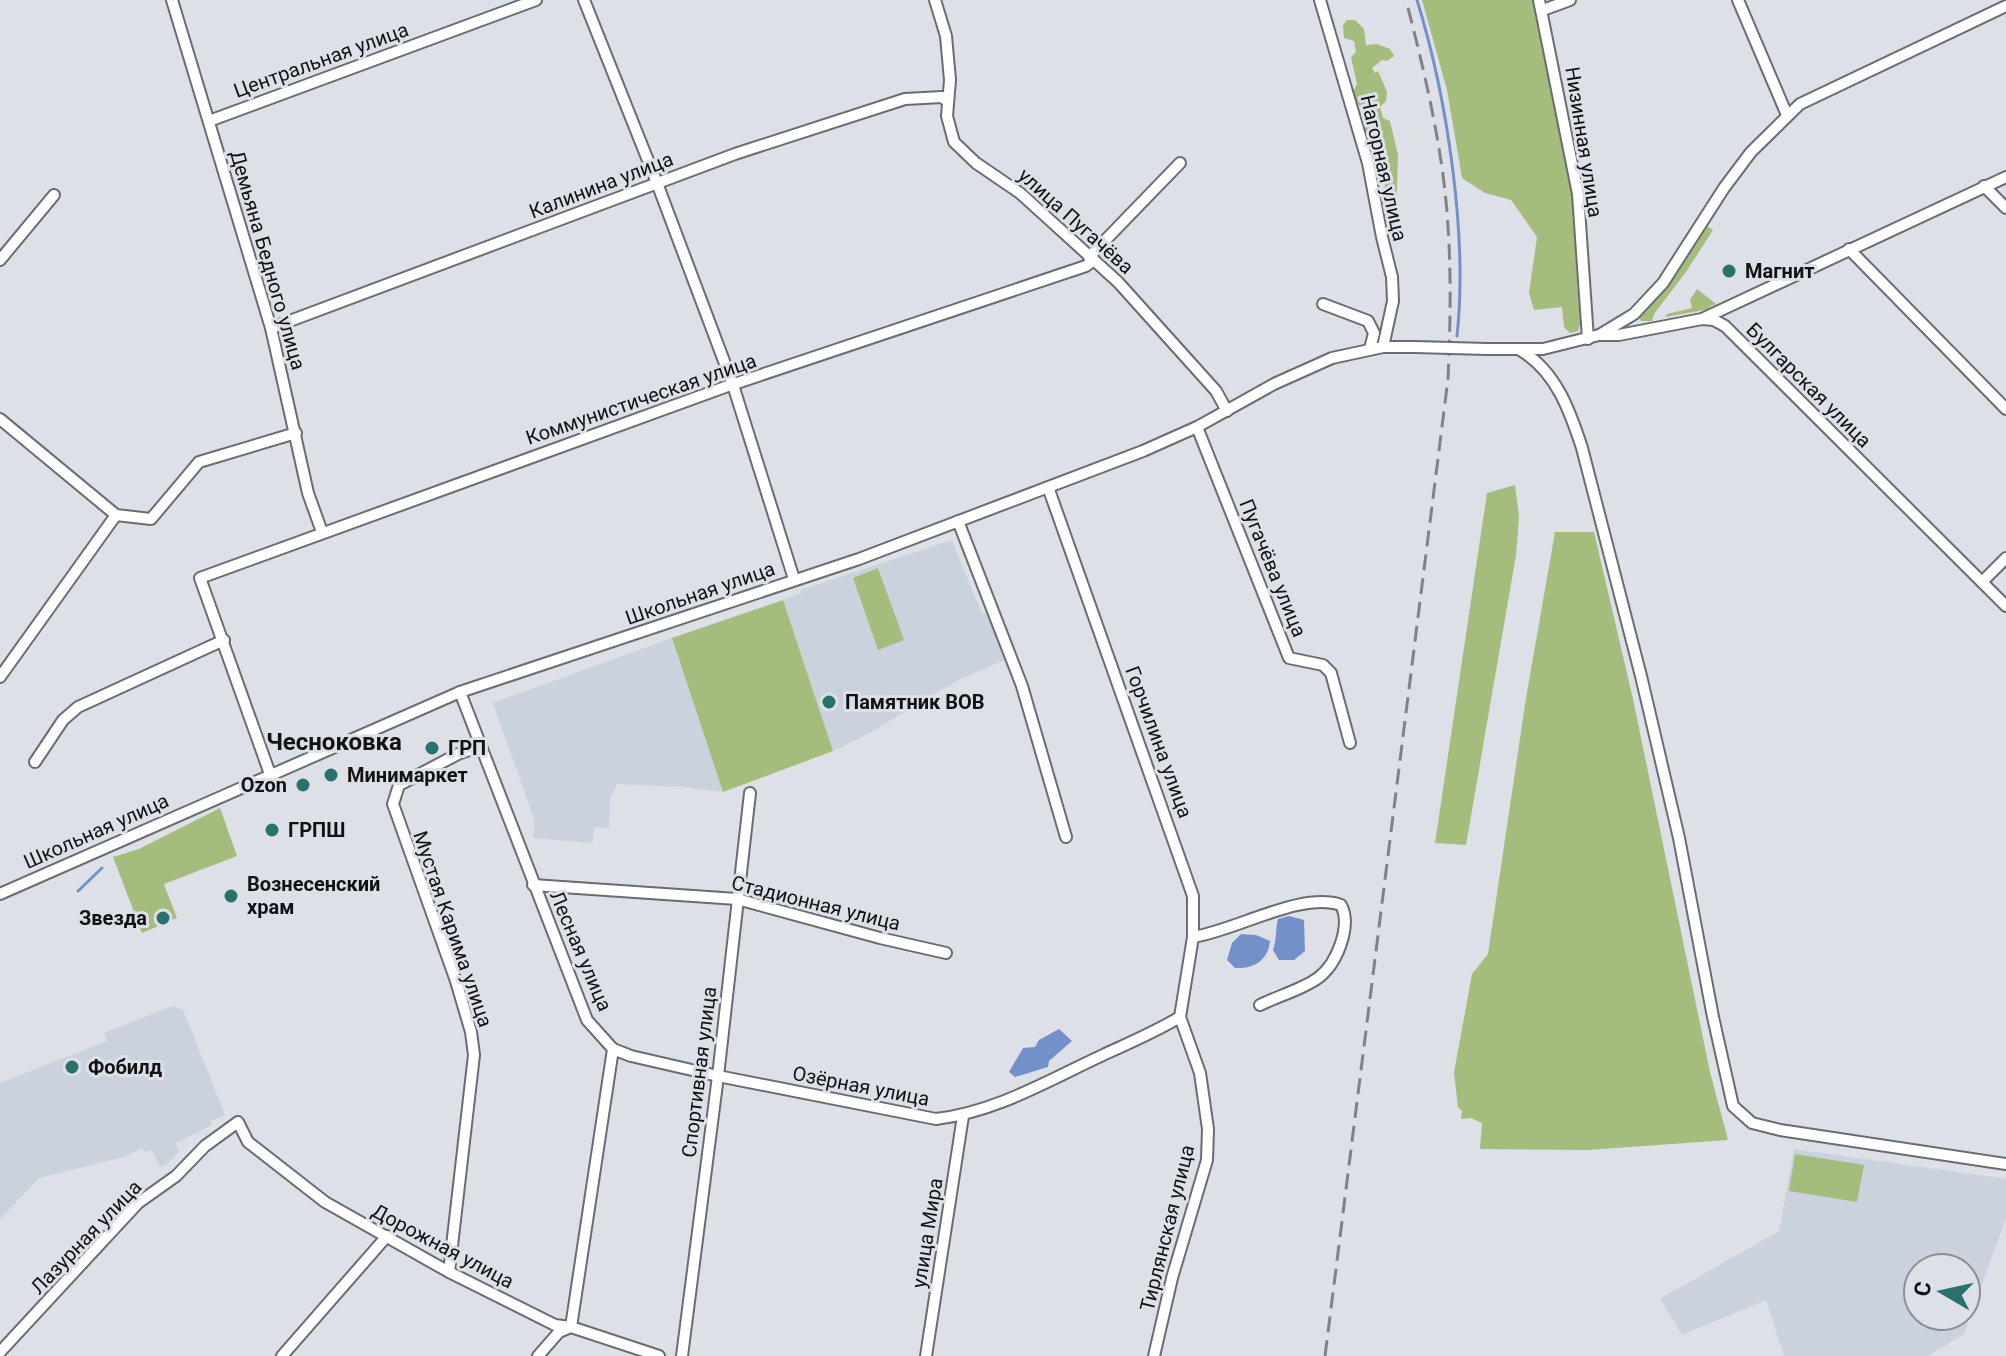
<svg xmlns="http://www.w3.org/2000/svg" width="2006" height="1356" viewBox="0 0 2006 1356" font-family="Roboto,sans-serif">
  <rect width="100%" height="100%" fill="#dde0e7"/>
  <g fill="#cad2de" fill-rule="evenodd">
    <polygon points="952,540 982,614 989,611 1005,660 960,679 871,732 833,751 783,600 801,593 800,590"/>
    <polygon points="672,638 723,792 684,787 617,784 610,798 609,828 594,827 592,843 533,838 535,822 493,703"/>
    <polygon points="173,1006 183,1010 225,1115 211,1121 212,1125 176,1143 179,1152 166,1165 160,1167 152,1150 144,1152 142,1148 124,1157 39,1178 0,1219 0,1083 107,1041 104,1033"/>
    <path d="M1794 1149 2006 1179V1218L1964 1334 1928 1356H1784L1766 1300 1682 1335 1660 1299 1779 1231ZM1918 1268H1966V1316H1918Z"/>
  </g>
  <g fill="#a4bd7c">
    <polygon points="1422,0 1534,0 1570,168 1580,324 1578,331 1570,333 1564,327 1562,307 1534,310 1529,293 1537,237 1511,200 1485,193 1462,178 1447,90"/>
    <polygon points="1347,20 1355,20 1364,29 1366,45 1377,44 1390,49 1394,56 1387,61 1382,60 1372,68 1375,73 1378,71 1387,92 1386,101 1380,107 1383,118 1390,121 1398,155 1396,219 1390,226 1383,218 1378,196 1385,186 1379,155 1368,150 1362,130 1365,110 1355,102 1352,94 1357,84 1351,57 1356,52 1354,41 1344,38 1343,25"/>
    <polygon points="1707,226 1713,230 1686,272 1654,314 1652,321 1641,321 1639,318 1675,277"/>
    <polygon points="1697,289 1716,304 1709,307 1710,309 1665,317 1667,314 1692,308 1690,300"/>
    <polygon points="1515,485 1519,517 1516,555 1466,845 1435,843 1487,493"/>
    <polygon points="1555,532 1594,532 1633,699 1710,1072 1728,1140 1588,1150 1480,1149 1482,1123 1471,1118 1461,1119 1462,1111 1458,1107 1454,1073 1472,974 1488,954 1526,698"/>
    <polygon points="878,568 904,640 878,650 853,578"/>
    <polygon points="783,600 833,751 723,792 672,638"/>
    <polygon points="220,808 237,856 164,884 177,918 142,933 113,857 139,849"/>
    <polygon points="1795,1154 1864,1165 1857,1202 1789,1191"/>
  </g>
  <g fill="#7390cb">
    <path d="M1289 916 1304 920 1305 951 1294 960H1279L1273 950C1277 939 1275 931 1278 919Z"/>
    <path d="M1241 934 1256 935 1270 941C1268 961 1253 969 1235 968L1227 960 1232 943Z"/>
    <polygon points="1059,1029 1072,1041 1049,1061 1048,1067 1015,1077 1009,1072 1023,1048 1035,1047 1039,1040"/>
  </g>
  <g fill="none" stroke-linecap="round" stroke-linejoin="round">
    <g stroke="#7390cb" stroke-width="3">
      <path d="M1417 0C1447 97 1468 235 1457 336"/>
      <polyline points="78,891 102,868"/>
    </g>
    <g stroke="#696d72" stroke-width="14">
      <g id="minor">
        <polyline points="172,0 271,328 308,493 322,532"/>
        <polyline points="584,0 657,183 733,385 794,579"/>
        <polyline points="935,0 946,36 950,80 947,116 954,142 976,163 1020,193 1118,282 1216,391 1227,411"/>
        <polyline points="1320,0 1368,163 1382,237 1392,277 1393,301 1383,347"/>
        <polyline points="1539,0 1578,194 1588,339"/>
        <polyline points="1738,0 1787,115"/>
        <polyline points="1543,10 1570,0"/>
        <polyline points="209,121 536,0"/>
        <polyline points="1984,186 2006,208"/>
        <polyline points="1849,249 2006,409"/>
        <polyline points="1089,257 1180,163"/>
        <polyline points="0,260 54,195"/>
        <polyline points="1323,304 1368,321 1374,333 1370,349"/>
        <polyline points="1704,318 2006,177"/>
        <polyline points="271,328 735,154 905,99 942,97 947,101"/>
        <polyline points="1601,334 1634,314 1663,283 1724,188 1751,152 1800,104 2006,6"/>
        <polyline points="1487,349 1543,349 1599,335 1619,335 1702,319 1714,320 1725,326 2006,606"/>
        <path d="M1520 350C1556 371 1570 411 1582 448L1641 676 1679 838 1713 1017 1733 1106 1752 1123 1780 1130 2006 1164"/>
        <polyline points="0,419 116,515 151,519 199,462 296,433"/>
        <polyline points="1197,427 1289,658 1323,665 1331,673 1350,743"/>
        <polyline points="1048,487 1193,896 1193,937 1180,1017 1200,1073 1208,1129 1207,1160 1172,1278 1154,1356"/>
        <polyline points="958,521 1022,686 1066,837"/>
        <polyline points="1982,582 2006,558"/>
        <polyline points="0,677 116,515"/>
        <polyline points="460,692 587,1020 613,1049 571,1327 559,1332 538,1356"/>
        <polyline points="35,762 63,720 78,707 224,640"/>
        <polyline points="270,774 200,578 725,387 1086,266 1094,260"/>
        <polyline points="533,885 737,899 880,938 946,953"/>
        <polyline points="0,894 460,692 859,559 1143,451 1197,427 1274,384 1332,358 1383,347 1415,347"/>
        <path d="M1193 937C1235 931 1301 891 1341 905 1352 926 1337 964 1318 978 1301 990 1278 996 1260 1005"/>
        <path d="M613 1049 631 1056 718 1076 936 1119C996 1112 1049 1080 1103 1055 1129 1043 1155 1032 1180 1017"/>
        <polyline points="449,1272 474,1055 471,1032 456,981 393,804 399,785 458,754 481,746"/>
        <polyline points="0,1352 138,1203 176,1176 205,1146 238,1122 248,1142 325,1202 449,1272 555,1325 571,1327 659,1356"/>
        <polyline points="282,1356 387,1236"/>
        <polyline points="682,1356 718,1076 750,793"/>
        <polyline points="926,1356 963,1116"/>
      </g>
    </g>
    <use href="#minor" stroke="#fff" stroke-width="10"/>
    <path stroke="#808287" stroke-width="3" stroke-dasharray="16 8" stroke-linecap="butt" d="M1325 1356 1448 379C1451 311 1452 243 1443 175 1435 116 1421 58 1406 0"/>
    <g stroke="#696d72" stroke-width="14" stroke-linecap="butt">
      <polyline id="minor-bridge" points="1415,347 1487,349"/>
    </g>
    <use href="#minor-bridge" stroke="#fff" stroke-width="10"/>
  </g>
  <g fill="#28716d" stroke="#dde0e7" stroke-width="3">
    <circle cx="1729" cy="271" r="8"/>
    <circle cx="829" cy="702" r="8"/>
    <circle cx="432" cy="748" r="8"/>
    <circle cx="331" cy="775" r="8"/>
    <circle cx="303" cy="785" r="8"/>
    <circle cx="272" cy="830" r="8"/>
    <circle cx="231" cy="896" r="8"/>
    <circle cx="163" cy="918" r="8"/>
    <circle cx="72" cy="1067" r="8"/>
  </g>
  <g text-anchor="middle" stroke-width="6" stroke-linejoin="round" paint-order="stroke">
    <g font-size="20" fill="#111214" stroke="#dde0e7">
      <text transform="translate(321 60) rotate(-20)" y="7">Центральная улица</text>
      <text transform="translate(1584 142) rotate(81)" y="7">Низинная улица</text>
      <text transform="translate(1384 168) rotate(77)" y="7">Нагорная улица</text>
      <text transform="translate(601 185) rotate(-21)" y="7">Калинина улица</text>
      <text transform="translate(1076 221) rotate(42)" y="7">улица Пугачёва</text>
      <text transform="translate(268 260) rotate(74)" y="7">Демьяна Бедного улица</text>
      <text transform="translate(1809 385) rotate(45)" y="7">Булгарская улица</text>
      <text transform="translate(641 399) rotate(-19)" y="7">Коммунистическая улица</text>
      <text transform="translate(1273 568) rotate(68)" y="7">Пугачёва улица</text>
      <text transform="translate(700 593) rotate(-19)" y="7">Школьная улица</text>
      <text transform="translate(1159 742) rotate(70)" y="7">Горчилина улица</text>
      <text transform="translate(96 831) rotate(-24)" y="7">Школьная улица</text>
      <text transform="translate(816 903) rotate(14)" y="7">Стадионная улица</text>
      <text transform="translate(453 929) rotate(71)" y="7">Мустая Карима улица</text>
      <text transform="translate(581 951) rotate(67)" y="7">Лесная улица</text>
      <text transform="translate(699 1072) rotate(-83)" y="7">Спортивная улица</text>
      <text transform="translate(861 1086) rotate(11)" y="7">Озёрная улица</text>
      <text transform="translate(1167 1228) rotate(-76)" y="7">Тирлянская улица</text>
      <text transform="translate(927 1233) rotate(-81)" y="7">улица Мира</text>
      <text transform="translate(86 1237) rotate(-46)" y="7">Лазурная улица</text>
      <text transform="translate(443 1246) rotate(28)" y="7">Дорожная улица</text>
    </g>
    <g font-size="20" font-weight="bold" fill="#111214" stroke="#dde0e7" text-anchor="start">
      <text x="1745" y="278">Магнит</text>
      <text x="845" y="709">Памятник ВОВ</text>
      <text x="448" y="755">ГРП</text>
      <text x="347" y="782">Минимаркет</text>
      <text x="287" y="792" text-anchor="end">Ozon</text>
      <text x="288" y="837">ГРПШ</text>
      <text x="247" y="891">Вознесенский<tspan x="247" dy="23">храм</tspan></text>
      <text x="147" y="925" text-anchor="end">Звезда</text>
      <text x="88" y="1074">Фобилд</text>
    </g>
    <g font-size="24" font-weight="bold" fill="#111214" stroke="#dde0e7">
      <text x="334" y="750">Чесноковка</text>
    </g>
  </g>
  <g transform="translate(1942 1292) rotate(279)"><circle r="38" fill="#dde0e7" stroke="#8b8e93" stroke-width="2"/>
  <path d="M0-6L14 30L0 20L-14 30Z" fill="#28716d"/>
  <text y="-12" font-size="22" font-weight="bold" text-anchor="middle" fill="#111214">С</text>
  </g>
</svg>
